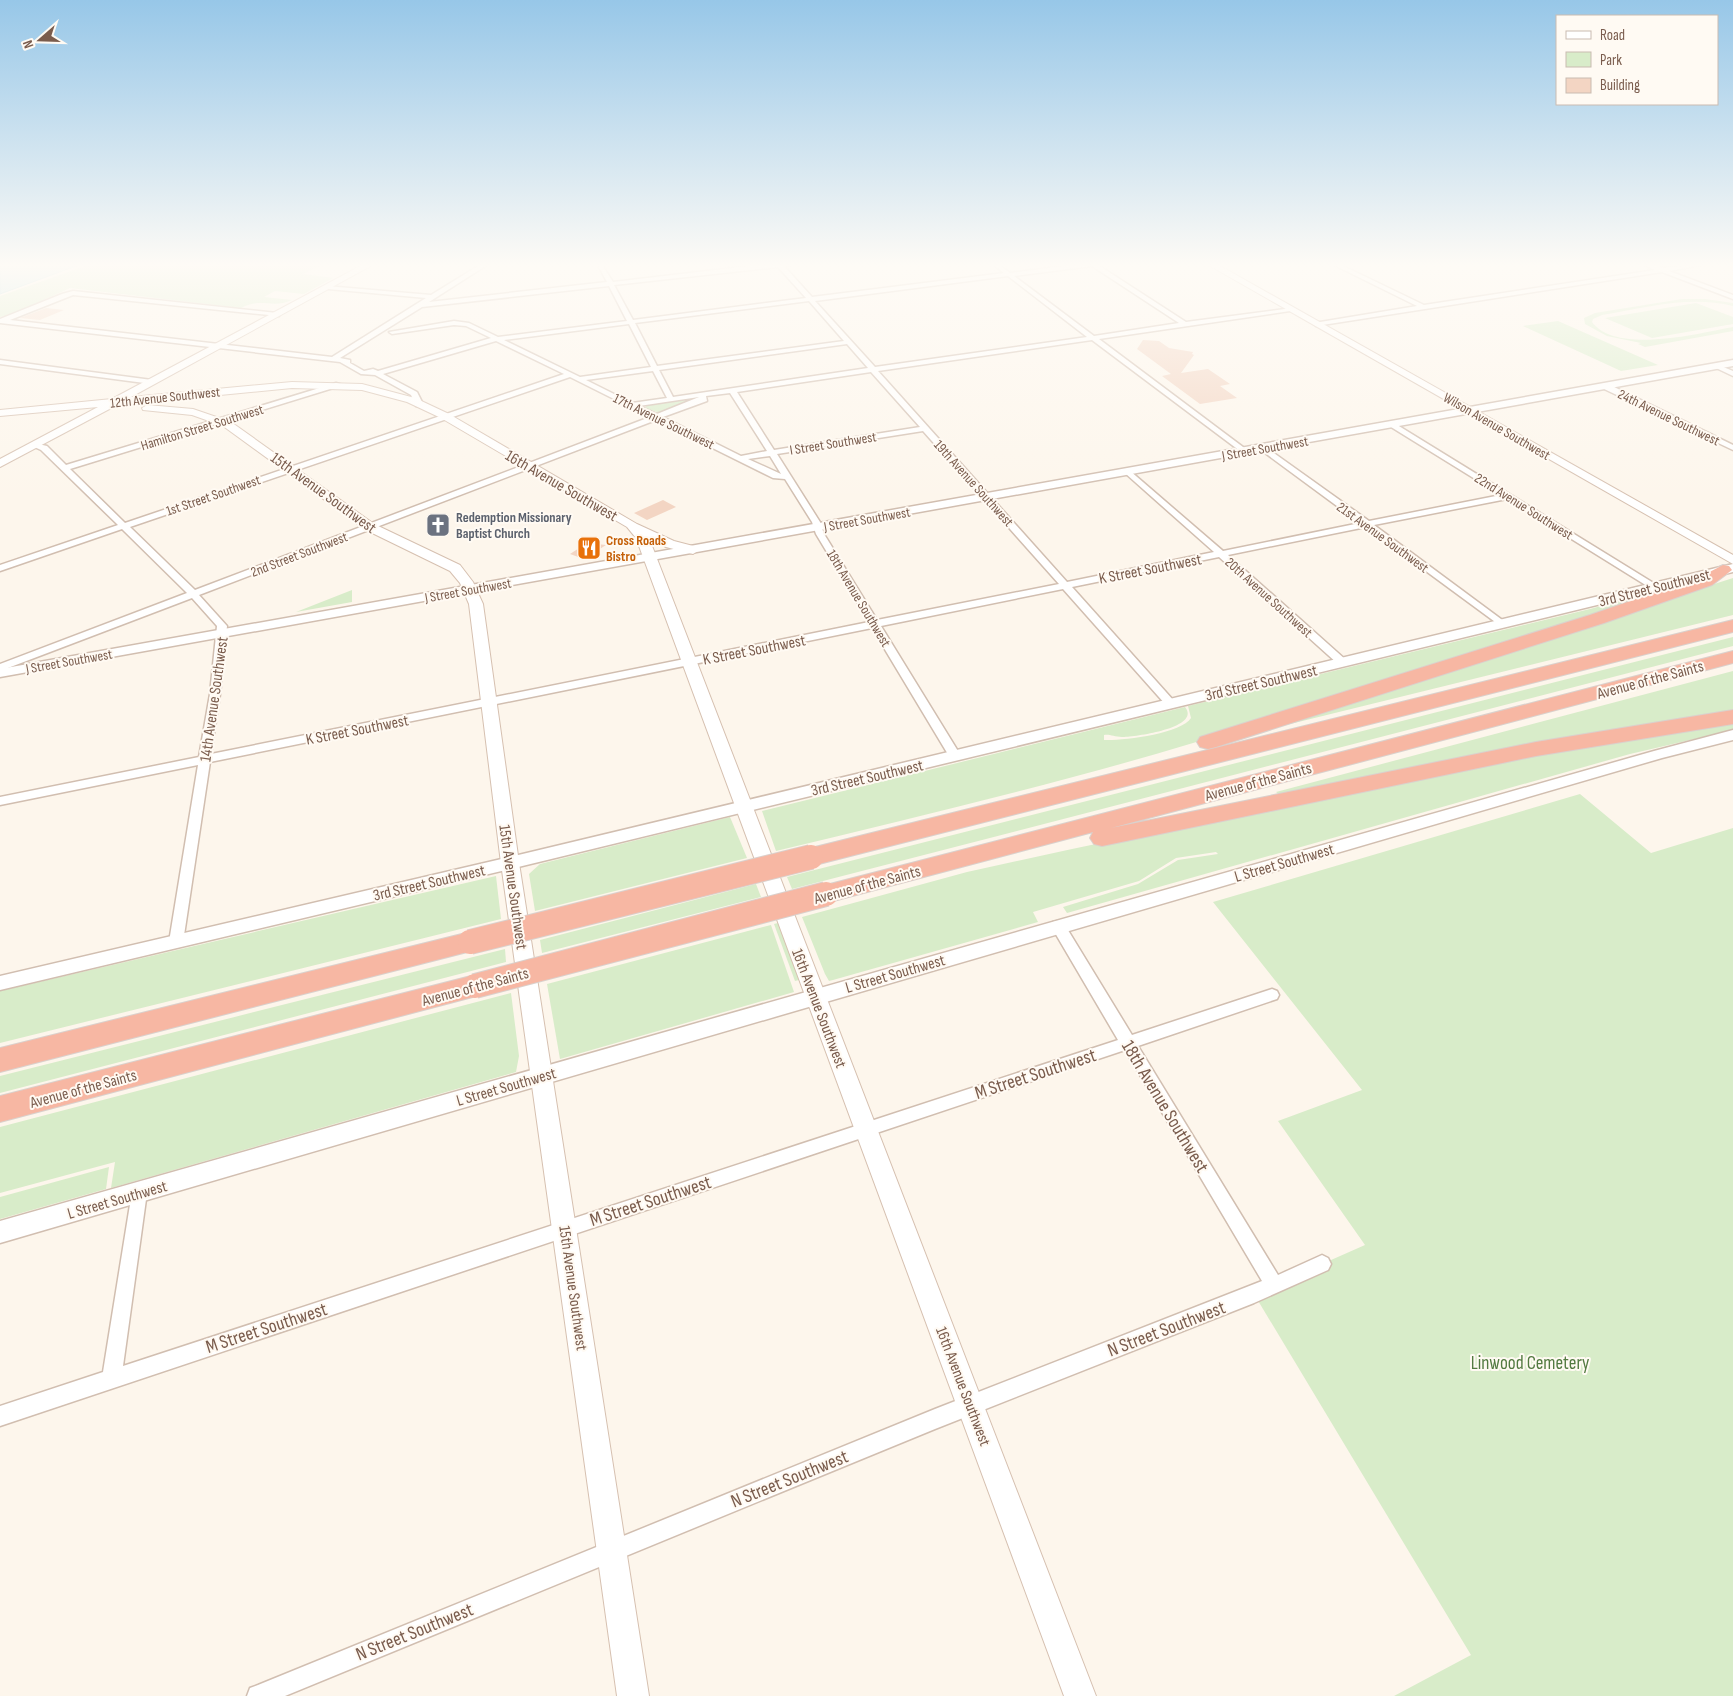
<svg xmlns="http://www.w3.org/2000/svg" width="1733" height="1696" viewBox="0 0 1733 1696" font-family="'Sofia Sans Condensed',sans-serif">
  <rect width="100%" height="100%" fill="#fdf6ec"/>
  <g fill="#d8ecc9">
    <path d="M94 263H325L303 274 333 278 304 294 275 291 264 297 292 300C272 309 261 297 241 308L70 288 11 315 0 317V296Z"/>
    <path d="M1682 299H1705L1733 303V306C1689 295 1645 308 1602 315L1593 319 1592 322C1616 355 1700 333 1733 327V331L1645 347 1638 344 1641 343 1607 336 1585 324 1584 318 1595 313Z"/>
    <polygon points="1696,303 1733,317 1733,324 1652,338 1605,318"/>
    <polygon points="1558,321 1658,365 1621,371 1523,326"/>
    <polygon points="687,399 691,401 660,413 645,408 647,405"/>
    <polygon points="1733,578 1733,615 1282,726 1279,724"/>
    <path d="M1663 589 1667 591C1497 646 1327 704 1156 754 1031 790 903 820 776 851L762 811 1185 707C1202 728 1134 737 1122 737 1114 737 1110 734 1104 735V740C1121 741 1181 734 1191 718L1188 706 1590 609Z"/>
    <polygon points="352,590 352,602 296,612"/>
    <polygon points="1733,637 1733,646 792,889 787,877"/>
    <polygon points="1733,671 1733,713 1280,795 1276,792"/>
    <polygon points="1733,721 1733,730 1630,754 1067,913 1063,907 1138,884 1178,860 1218,854 1216,852 1176,858 1139,881 1033,912 1038,922 833,980 829,981 825,974 802,917 967,872 1072,849 1518,756"/>
    <polygon points="1580,794 1651,853 1733,828 1733,1696 1394,1696 1471,1655 1254,1294 1365,1245 1278,1121 1362,1090 1213,902"/>
    <polygon points="730,817 747,858 535,911 529,874 540,864"/>
    <polygon points="496,876 501,919 0,1043 0,991"/>
    <polygon points="756,884 761,897 542,953 540,940"/>
    <polygon points="778,923 799,980 795,981 774,924"/>
    <polygon points="771,925 794,992 560,1059 547,984"/>
    <polygon points="505,949 506,962 0,1093 0,1076"/>
    <polygon points="511,993 519,1056 516,1072 111,1188 115,1162 0,1193 0,1127"/>
    <polygon points="109,1167 106,1189 0,1219 0,1197"/>
  </g>
  <polygon fill="#bfe3e8" stroke="#a5d3da" points="0,263 84,263 0,294"/>
  <g fill="#f3d5c3">
    <polygon points="46,308 64,310 40,320 20,318"/>
    <polygon points="1143,340 1159,341 1169,348 1193,352 1192,354 1194,355 1181,373 1208,369 1230,384 1220,386 1237,398 1200,404 1162,376 1171,374 1137,349"/>
    <polygon points="663,500 676,507 647,520 634,513"/>
    <polygon points="587,543 606,545 584,559 570,554"/>
  </g>
  <g fill="none" stroke-linecap="round" stroke-linejoin="round">
    <g stroke="#d1beb0" stroke-width="3">
      <g id="minor">
        <path d="M483 263H490L429 302 607 282 599 267 602 265 613 282 775 263H799L784 266 812 297 1004 273 991 263H997L1010 273 1087 263H1103L1098 265 1186 322 1292 308 1290 311 1099 339 1247 450 1248 452 1244 454 1092 340 878 371 1067 582 1214 552 1126 474V470H1129L1223 551 1360 523 1261 450 1260 448 1264 446 1369 521 1501 495 1391 427 1390 425 1394 423 1660 587 1658 589H1652L1507 499 1374 525 1505 622 1507 624 1502 627 1366 527 1228 555 1346 660 1347 662 1342 665 1338 664 1219 557 1072 587 1174 701 1175 703 1170 706 1166 705 1063 589 881 626 961 756 955 760 949 756 872 628 210 762 183 942 181 946H171L169 942 198 765 0 805V797L199 757 210 694 217 626 192 598 0 671V664L187 593 122 529 0 571V565L118 525 41 450 30 445 34 443 47 446 66 465 336 383 343 385 70 469 125 523 564 374 496 341 383 374 417 392 423 404 419 406H416L411 395 375 375 361 374 340 362 0 323V319L62 294 73 291 277 313 279 316 73 295 10 320 332 357 426 298 328 289 326 286 431 295ZM1092 266 1179 323 1094 336 1014 276ZM778 267 806 298 633 320 614 285ZM1008 276 1087 337 875 367 815 301ZM609 286 627 321 498 337 469 323 454 321 389 332 392 334 454 325 466 326 491 338 378 371 373 369 364 371 350 363V360L340 358 422 307ZM809 301 844 341 657 366 635 323ZM629 324 651 367 580 377 504 340ZM847 344 868 368 673 397 659 370ZM653 371 667 398 632 403 586 380ZM871 372 920 427 774 450 737 392ZM570 377 650 417 195 590 130 527ZM730 393 767 451 741 456 663 417 707 401 706 396ZM699 397 657 414 639 406ZM656 420 773 478 785 479 812 522 816 534 869 622 211 754 220 694 227 626 199 595ZM923 431 1059 584 877 620 824 534 820 522 777 454ZM770 456 781 474 748 459Z"/>
        <polygon points="1330,263 1337,263 1424,305 1655,270 1640,263 1648,263 1663,268 1712,263 1669,271 1733,295 1733,299 1662,272 1316,326 1314,323 1417,306"/>
        <polygon points="0,360 152,380 156,382 152,384 0,364"/>
        <polygon points="1716,364 1733,371 1733,376 1714,367 1714,365"/>
        <polygon points="1602,384 1608,384 1733,445 1733,450 1602,388"/>
        <polygon points="1058,921 1063,922 1132,1035 1272,989 1277,991 1279,995 1277,999 1138,1046 1278,1275 1322,1255 1328,1258 1331,1264 1328,1270 1254,1303 935,1429 285,1696 247,1696 250,1688 258,1685 935,1409 1262,1281 1125,1050 0,1426 0,1406 103,1372 133,1186 139,1184 145,1186 147,1192 123,1366 1118,1040 1051,926 1053,922"/>
      </g>
    </g>
    <g stroke="#d1beb0" stroke-width="3">
      <g id="tertiary">
        <polygon points="1733,360 1733,366 0,677 0,669"/>
        <polygon points="1733,564 1733,572 510,869 0,990 0,976 510,857"/>
        <polygon points="1733,730 1733,740 1662,758 0,1243 0,1221 1654,751"/>
      </g>
    </g>
    <g stroke="#d6c0b0" stroke-width="2">
      <g id="secondary">
        <polygon points="366,263 376,263 131,397 292,382 362,384 415,398 449,414 637,524 674,541 697,547 699,550 693,554 666,547 649,538 1096,1696 1064,1696 636,538 627,527 441,418 407,402 362,390 292,388 117,405 0,467 0,459 98,407 0,416 0,410 112,399"/>
        <polygon points="1205,263 1215,263 1733,555 1733,564"/>
        <polygon points="147,405 193,409 231,422 374,524 460,565 473,582 483,604 519,863 649,1696 617,1696 501,863 469,604 460,583 450,571 366,530 223,426 192,415 143,410 142,408"/>
      </g>
    </g>
    <g stroke="#dad1cd" stroke-width="2">
      <g id="motorway">
        <polygon points="1723,565 1729,566 1732,570 1712,585 1604,623 1216,747 1208,749 1200,747 1197,742 1200,737 1590,615 1700,577"/>
        <polygon points="1733,620 1733,632 811,866 803,863 799,857 803,851 811,848"/>
        <polygon points="1733,651 1733,663 1111,828 1536,742 1733,710 1733,724 1536,756 1102,846 1094,844 1090,838 1093,832 826,903 817,901 814,894 817,887 826,885"/>
        <polygon points="470,932 479,935 483,942 479,949 0,1072 0,1048"/>
        <polygon points="475,975 484,978 488,986 484,994 0,1122 0,1096"/>
      </g>
    </g>
    <use href="#minor" fill="#fff" fill-rule="evenodd"/>
    <use href="#tertiary" fill="#fff" fill-rule="evenodd"/>
    <use href="#secondary" fill="#fff" fill-rule="evenodd"/>
    <use href="#motorway" fill="#f7b7a3" fill-rule="evenodd"/>
    <g stroke="#dad1cd" stroke-width="26" stroke-linecap="butt">
      <g id="motorway-bridge">
        <polyline points="470,942 811,857"/>
        <polyline points="475,986 826,894"/>
      </g>
    </g>
    <use href="#motorway-bridge" stroke="#f7b7a3" stroke-width="24"/>
  </g>
  <linearGradient id="sky" x2="0" y2="1"><stop stop-color="#97c7e8"/><stop offset="0.53" stop-color="#fefbf6"/><stop offset="1" stop-color="#fefbf6" stop-opacity="0"/></linearGradient>
  <rect width="1733" height="500" fill="url(#sky)"/>
  <defs>
    <g id="church-square" transform="scale(1.25)"><rect x="-9" y="-9" width="18" height="18" rx="4" fill="#6b7280" stroke="#fffaf3"/><path d="M-1.2-6h2.4v3.5h3.3v2.4h-3.3V6h-2.4V-.1h-3.3v-2.4h3.3Z" fill="#fff"/></g>
    <g id="restaurant-square" transform="scale(1.25)"><rect x="-9" y="-9" width="18" height="18" rx="4" fill="#e8710a" stroke="#fffaf3"/><path d="M-5-6h1v4h1v-4h1v4h1v-4h1v5L-1.5 .5V6h-2V.5L-5-1ZM5-6V6H3V1.5H1.5Q1.5-4 5-6Z" fill="#fff"/></g>
  </defs>
  <g fill-rule="evenodd">
    <use href="#church-square" x="438" y="525"/>
    <use href="#restaurant-square" x="589" y="548"/>
  </g>
  <g text-anchor="middle" stroke-width="4" stroke-linejoin="round" paint-order="stroke">
    <g font-size="14" fill="#7a5c4d" stroke="#fffaf3">
      <text transform="translate(165 397) rotate(-6)" y="5">12th Avenue Southwest</text>
      <text transform="translate(1669 417) rotate(26)" y="5">24th Avenue Southwest</text>
      <text transform="translate(664 421) rotate(26)" y="5">17th Avenue Southwest</text>
      <text transform="translate(1497 426) rotate(30)" y="5">Wilson Avenue Southwest</text>
      <text transform="translate(202 427) rotate(-17)" y="5">Hamilton Street Southwest</text>
      <text transform="translate(833 443) rotate(-9)" y="5">I Street Southwest</text>
      <text transform="translate(1265 448) rotate(-10)" y="5">J Street Southwest</text>
      <text transform="translate(974 483) rotate(48)" y="5">19th Avenue Southwest</text>
      <text transform="translate(213 495) rotate(-19)" y="5">1st Street Southwest</text>
      <text transform="translate(1524 506) rotate(32)" y="5">22nd Avenue Southwest</text>
      <text transform="translate(867 519) rotate(-10)" y="5">J Street Southwest</text>
      <text transform="translate(1383 537) rotate(36)" y="5">21st Avenue Southwest</text>
      <text transform="translate(299 554) rotate(-21)" y="5">2nd Street Southwest</text>
      <text transform="translate(468 590) rotate(-10)" y="5">J Street Southwest</text>
      <text transform="translate(1269 597) rotate(42)" y="5">20th Avenue Southwest</text>
      <text transform="translate(859 598) rotate(59)" y="5">18th Avenue Southwest</text>
      <text transform="translate(69 661) rotate(-10)" y="5">J Street Southwest</text>
    </g>
    <g font-size="14" font-weight="bold" fill="#5b616d" stroke="#fffaf3" text-anchor="start">
      <text x="456" y="522">Redemption Missionary<tspan x="456" dy="16">Baptist Church</tspan></text>
    </g>
    <g font-size="14" font-weight="bold" fill="#c56008" stroke="#fffaf3" text-anchor="start">
      <text x="606" y="545">Cross Roads<tspan x="606" dy="16">Bistro</tspan></text>
    </g>
    <g font-size="16" fill="#7a5c4d" stroke="#fffaf3">
      <text transform="translate(562 485) rotate(30)" y="6">16th Avenue Southwest</text>
      <text transform="translate(324 492) rotate(36)" y="6">15th Avenue Southwest</text>
      <text transform="translate(1150 568) rotate(-11)" y="6">K Street Southwest</text>
      <text transform="translate(1654 587) rotate(-14)" y="6">3rd Street Southwest</text>
      <text transform="translate(754 649) rotate(-11)" y="6">K Street Southwest</text>
      <text transform="translate(1650 679) rotate(-15)" y="6">Avenue of the Saints</text>
      <text transform="translate(1261 682) rotate(-13)" y="6">3rd Street Southwest</text>
      <text transform="translate(213 699) rotate(-82)" y="6">14th Avenue Southwest</text>
      <text transform="translate(357 729) rotate(-11)" y="6">K Street Southwest</text>
      <text transform="translate(867 777) rotate(-13)" y="6">3rd Street Southwest</text>
      <text transform="translate(1258 781) rotate(-15)" y="6">Avenue of the Saints</text>
      <text transform="translate(1284 862) rotate(-16)" y="6">L Street Southwest</text>
      <text transform="translate(429 882) rotate(-13)" y="6">3rd Street Southwest</text>
      <text transform="translate(867 884) rotate(-15)" y="6">Avenue of the Saints</text>
      <text transform="translate(514 887) rotate(82)" y="6">15th Avenue Southwest</text>
      <text transform="translate(895 973) rotate(-16)" y="6">L Street Southwest</text>
      <text transform="translate(475 986) rotate(-15)" y="6">Avenue of the Saints</text>
      <text transform="translate(820 1008) rotate(69)" y="6">16th Avenue Southwest</text>
      <text transform="translate(506 1086) rotate(-16)" y="6">L Street Southwest</text>
      <text transform="translate(83 1088) rotate(-15)" y="6">Avenue of the Saints</text>
      <text transform="translate(117 1199) rotate(-16)" y="6">L Street Southwest</text>
      <text transform="translate(574 1288) rotate(82)" y="6">15th Avenue Southwest</text>
      <text transform="translate(964 1386) rotate(69)" y="6">16th Avenue Southwest</text>
    </g>
    <g font-size="19" fill="#7a5c4d" stroke="#fffaf3">
      <text transform="translate(1035 1073) rotate(-18)" y="7">M Street Southwest</text>
      <text transform="translate(1166 1106) rotate(59)" y="7">18th Avenue Southwest</text>
      <text transform="translate(650 1200) rotate(-18)" y="7">M Street Southwest</text>
      <text transform="translate(266 1327) rotate(-18)" y="7">M Street Southwest</text>
      <text transform="translate(1166 1328) rotate(-21)" y="7">N Street Southwest</text>
      <text transform="translate(789 1478) rotate(-22)" y="7">N Street Southwest</text>
      <text transform="translate(414 1631) rotate(-22)" y="7">N Street Southwest</text>
    </g>
    <g font-size="19" fill="#537a41" stroke="#fffaf3">
      <text x="1530" y="1369">Linwood Cemetery</text>
    </g>
  </g>
  <rect x="1556" y="15" width="162" height="90" fill="#fffaf3" stroke="#cabbb1"/>
  <rect x="1566" y="31" width="25" height="8" fill="#ffffff" stroke="#cabbb1"/>
  <text x="1600" y="40" font-size="15" fill="#7a5c4d">Road</text>
  <rect x="1566" y="52" width="25" height="15" fill="#d8ecc9" stroke="#cabbb1"/>
  <text x="1600" y="65" font-size="15" fill="#7a5c4d">Park</text>
  <rect x="1566" y="78" width="25" height="15" fill="#f3d5c3" stroke="#cabbb1"/>
  <text x="1600" y="90" font-size="15" fill="#7a5c4d">Building</text>
  <g transform="translate(40 40) rotate(250)" stroke="#fffaf3" stroke-width="4" paint-order="stroke">
  <path d="M0-4L9 19L0 12L-9 19Z" fill="#7a5c4d"/>
  <text y="-8" font-size="14" font-weight="bold" text-anchor="middle" fill="#7a5c4d">N</text>
  </g>
</svg>
